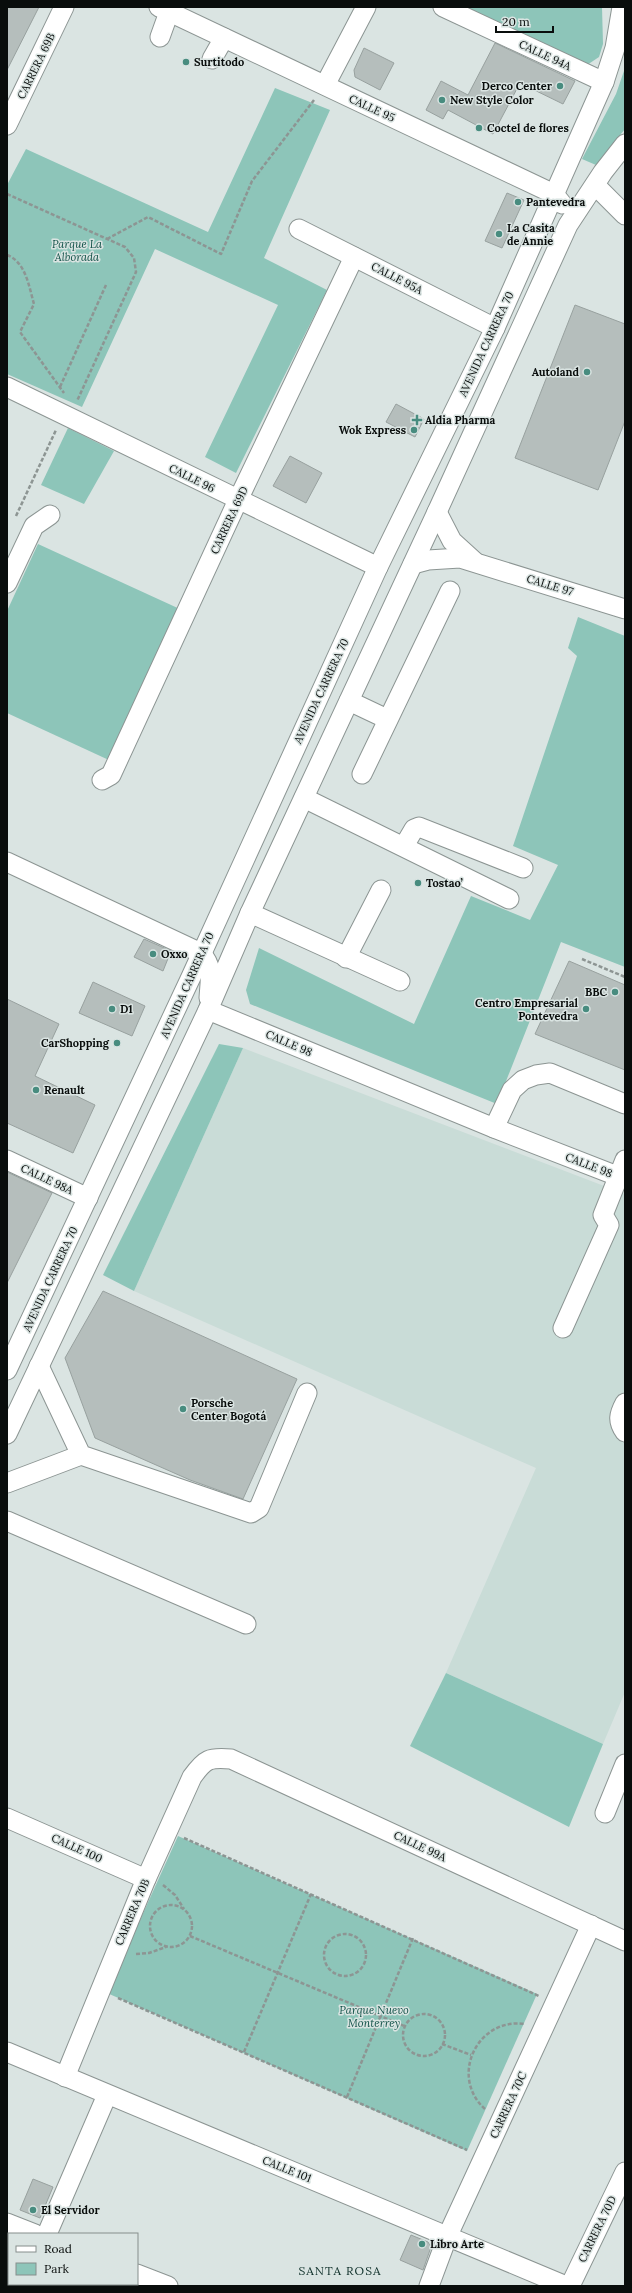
<svg xmlns="http://www.w3.org/2000/svg" width="632" height="2293" viewBox="0 0 632 2293" font-family="Lora,serif">
  <rect width="100%" height="100%" fill="#dae4e2"/>
  <polygon fill="#c9dcd7" points="243,1048 625,1194 625,1692 603,1744 446,1673 536,1468 134,1291"/>
  <g fill="#8dc5b9">
    <polygon points="457,7 602,7 603,44 599,57 587,65"/>
    <polygon points="625,68 625,129 596,165 582,159 616,94"/>
    <polygon points="275,88 330,110 264,258 327,290 236,473 205,457 278,305 155,249 82,407 7,374 7,185 26,149 208,232"/>
    <polygon points="68,428 114,451 84,504 41,485"/>
    <polygon points="38,544 182,610 111,761 7,713 7,611"/>
    <polygon points="578,617 625,636 625,967 561,942 497,1104 250,1004 246,990 259,948 414,1024 471,896 530,920 558,865 513,846 577,656 568,648"/>
    <polygon points="219,1044 243,1048 134,1291 103,1275"/>
    <polygon points="446,1673 603,1744 569,1827 410,1746"/>
    <polygon points="178,1836 537,1994 467,2151 107,1993"/>
  </g>
  <g fill="#b5bebc" stroke="#98a19f">
    <polygon points="7,7 39,7 7,70"/>
    <polygon points="495,43 575,81 563,104 520,83 493,134 448,110 443,119 426,110 441,81 468,95"/>
    <polygon points="364,48 394,63 380,90 355,77 354,70"/>
    <polygon points="507,193 524,200 502,248 485,241"/>
    <polygon points="575,305 625,324 625,421 598,490 515,458"/>
    <polygon points="396,404 424,419 415,437 386,422"/>
    <polygon points="290,456 322,473 306,503 273,486"/>
    <polygon points="144,939 171,951 163,971 134,957"/>
    <polygon points="569,961 625,985 625,1070 535,1034"/>
    <polygon points="93,982 145,1006 132,1036 79,1013"/>
    <polygon points="7,999 59,1024 35,1076 95,1105 73,1153 7,1123"/>
    <polygon points="7,1172 52,1193 7,1283"/>
    <polygon points="103,1291 297,1379 243,1499 190,1480 95,1438 65,1358"/>
    <polygon points="33,2179 53,2187 40,2218 20,2210"/>
    <polygon points="411,2235 428,2242 431,2247 423,2270 400,2260"/>
  </g>
  <g fill="none" stroke-linecap="round" stroke-linejoin="round">
    <g stroke="#8c9593" stroke-width="21">
      <g id="minor">
        <polyline points="159,7 554,194 562,204"/>
        <polyline points="443,7 604,82"/>
        <polyline points="160,37 169,12"/>
        <polyline points="212,59 224,38"/>
        <polyline points="325,85 366,7"/>
        <polyline points="7,125 64,7"/>
        <polyline points="595,185 625,215"/>
        <polyline points="299,229 495,328"/>
        <polyline points="7,387 378,567"/>
        <polyline points="437,512 452,541 474,561"/>
        <polyline points="413,564 428,560 460,558 625,609"/>
        <polyline points="7,583 34,526 50,515"/>
        <polyline points="349,701 387,719"/>
        <polyline points="362,774 450,591"/>
        <polyline points="102,780 111,775 238,500 354,257"/>
        <polyline points="304,798 509,899"/>
        <polyline points="404,846 414,829 419,827 523,868"/>
        <path d="M7 862 201 953C214 968 210 979 209 998"/>
        <polyline points="250,913 400,981"/>
        <polyline points="346,958 381,890"/>
        <polyline points="208,1010 494,1128 625,1179"/>
        <polyline points="494,1128 512,1090 523,1080 536,1075 550,1073 625,1104"/>
        <polyline points="7,1160 88,1198"/>
        <polyline points="563,1328 609,1225 603,1215 625,1160"/>
        <polyline points="39,1366 81,1455 251,1513 259,1508 307,1393"/>
        <polyline points="7,1370 191,977 378,567 495,328 604,82 615,48 622,7"/>
        <path d="M625 1403C619 1414 617 1421 625 1432"/>
        <polyline points="7,1434 208,1010 250,913 437,512 568,225 603,172 625,144"/>
        <polyline points="7,1483 81,1455"/>
        <polyline points="7,1521 246,1624"/>
        <polyline points="605,1813 625,1764"/>
        <polyline points="7,1818 146,1879"/>
        <polyline points="7,2052 566,2286"/>
        <path d="M65 2077 146 1879 192 1777C205 1759 209 1757 231 1759L625 1941"/>
        <polyline points="7,2223 35,2234"/>
        <polyline points="47,2234 107,2095"/>
        <polyline points="137,2274 168,2286"/>
        <polyline points="24,2286 25,2284"/>
        <polyline points="429,2286 448,2235 591,1925"/>
        <polyline points="570,2286 625,2172"/>
      </g>
    </g>
    <g stroke="#8d9593" stroke-width="2.5" stroke-dasharray="4 2" stroke-linecap="butt">
      <polyline points="7,194 125,247 134,258 136,272 77,401"/>
      <polyline points="107,239 148,217 221,254 252,181 314,100"/>
      <path d="M7 255C26 262 29 287 34 304L20 332 64 393"/>
      <polyline points="60,387 106,285"/>
      <polyline points="16,516 56,430"/>
      <polyline points="582,959 625,977"/>
      <polyline points="184,1838 539,1996"/>
      <polyline points="163,1885 175,1895 184,1909"/>
      <circle cx="171" cy="1926" r="21"/>
      <circle cx="345" cy="1955" r="21"/>
      <polyline points="190,1936 404,2026"/>
      <polyline points="136,1954 149,1953 166,1947"/>
      <polyline points="118,1998 467,2150"/>
      <circle cx="424" cy="2035" r="21"/>
      <polyline points="442,2044 471,2055"/>
      <polyline points="244,2052 311,1894"/>
      <polyline points="347,2097 413,1938"/>
      <path d="M485 2109C449 2077 477 2017 525 2024"/>
    </g>
    <use href="#minor" stroke="#fff" stroke-width="19"/>
  </g>
  <g fill="#488c7f" stroke="#dae4e2" stroke-width="1.5">
    <circle cx="186" cy="62" r="4"/>
    <circle cx="560" cy="86" r="4"/>
    <circle cx="442" cy="100" r="4"/>
    <circle cx="479" cy="128" r="4"/>
    <circle cx="518" cy="202" r="4"/>
    <circle cx="499" cy="234" r="4"/>
    <circle cx="587" cy="372" r="4"/>
    <path d="M415 414h4v4h4v4h-4v4h-4v-4h-4v-4h4z"/>
    <circle cx="414" cy="430" r="4"/>
    <circle cx="418" cy="883" r="4"/>
    <circle cx="153" cy="954" r="4"/>
    <circle cx="615" cy="992" r="4"/>
    <circle cx="112" cy="1009" r="4"/>
    <circle cx="586" cy="1009" r="4"/>
    <circle cx="117" cy="1043" r="4"/>
    <circle cx="36" cy="1090" r="4"/>
    <circle cx="183" cy="1409" r="4"/>
    <circle cx="33" cy="2210" r="4"/>
    <circle cx="422" cy="2244" r="4"/>
  </g>
  <g text-anchor="middle" stroke-width="3" stroke-linejoin="round" paint-order="stroke">
    <g font-size="11" fill="#090d0c" stroke="#dae4e2">
      <text transform="translate(545 55) rotate(25)" y="4">CALLE 94A</text>
      <text transform="translate(36 66) rotate(-64)" y="4">CARRERA 69B</text>
      <text transform="translate(372 108) rotate(25)" y="4">CALLE 95</text>
      <text transform="translate(397 278) rotate(27)" y="4">CALLE 95A</text>
      <text transform="translate(486 344) rotate(-65)" y="4">AVENIDA CARRERA 70</text>
      <text transform="translate(192 478) rotate(26)" y="4">CALLE 96</text>
      <text transform="translate(229 520) rotate(-65)" y="4">CARRERA 69D</text>
      <text transform="translate(550 585) rotate(17)" y="4">CALLE 97</text>
      <text transform="translate(321 691) rotate(-65)" y="4">AVENIDA CARRERA 70</text>
      <text transform="translate(187 985) rotate(-66)" y="4">AVENIDA CARRERA 70</text>
      <text transform="translate(289 1043) rotate(23)" y="4">CALLE 98</text>
      <text transform="translate(589 1165) rotate(21)" y="4">CALLE 98</text>
      <text transform="translate(47 1179) rotate(25)" y="4">CALLE 98A</text>
      <text transform="translate(50 1279) rotate(-65)" y="4">AVENIDA CARRERA 70</text>
      <text transform="translate(420 1846) rotate(25)" y="4">CALLE 99A</text>
      <text transform="translate(77 1848) rotate(24)" y="4">CALLE 100</text>
      <text transform="translate(132 1912) rotate(-67)" y="4">CARRERA 70B</text>
      <text transform="translate(508 2105) rotate(-65)" y="4">CARRERA 70C</text>
      <text transform="translate(287 2169) rotate(22)" y="4">CALLE 101</text>
      <text transform="translate(597 2229) rotate(-64)" y="4">CARRERA 70D</text>
    </g>
    <g font-size="11" font-weight="bold" fill="#090d0c" stroke="#dae4e2" text-anchor="start">
      <text x="194" y="66">Surtitodo</text>
      <text x="552" y="90" text-anchor="end">Derco Center</text>
      <text x="450" y="104">New Style Color</text>
      <text x="487" y="132">Coctel de flores</text>
      <text x="526" y="206">Pantevedra</text>
      <text x="507" y="232">La Casita<tspan x="507" dy="13">de Annie</tspan></text>
      <text x="579" y="376" text-anchor="end">Autoland</text>
      <text x="425" y="424">Aldia Pharma</text>
      <text x="406" y="434" text-anchor="end">Wok Express</text>
      <text x="426" y="887">Tostao’</text>
      <text x="161" y="958">Oxxo</text>
      <text x="607" y="996" text-anchor="end">BBC</text>
      <text x="578" y="1007" text-anchor="end">Centro Empresarial<tspan x="578" dy="13">Pontevedra</tspan></text>
      <text x="120" y="1013">D1</text>
      <text x="109" y="1047" text-anchor="end">CarShopping</text>
      <text x="44" y="1094">Renault</text>
      <text x="191" y="1407">Porsche<tspan x="191" dy="13">Center Bogotá</tspan></text>
      <text x="41" y="2214">El Servidor</text>
      <text x="430" y="2248">Libro Arte</text>
    </g>
    <g font-size="11" font-style="italic" fill="#105147" stroke="#dae4e2">
      <text x="77" y="248">Parque La<tspan x="77" dy="13">Alborada</tspan></text>
      <text x="374" y="2014">Parque Nuevo<tspan x="374" dy="13">Monterrey</tspan></text>
    </g>
    <g font-size="12" letter-spacing="1" fill="#0f302a" stroke="#dae4e2">
      <text x="340" y="2275">SANTA ROSA</text>
    </g>
  </g>
  <rect width="632" height="2293" fill="none" stroke="#090d0c" stroke-width="16"/>
  <rect x="8" y="2233" width="130" height="52" fill="#dae4e2" stroke="#868e8c"/>
  <rect x="16" y="2246" width="20" height="6" fill="#ffffff" stroke="#868e8c"/>
  <text x="44" y="2253" font-size="12" fill="#090d0c">Road</text>
  <rect x="16" y="2263" width="20" height="12" fill="#8dc5b9" stroke="#868e8c"/>
  <text x="44" y="2273" font-size="12" fill="#090d0c">Park</text>
  <path d="M496 26v6h57v-6" fill="none" stroke="#090d0c" stroke-width="2"/>
  <text x="502" y="26" font-size="12" fill="#090d0c" stroke="#dae4e2" stroke-width="3" paint-order="stroke">20 m</text>
</svg>
